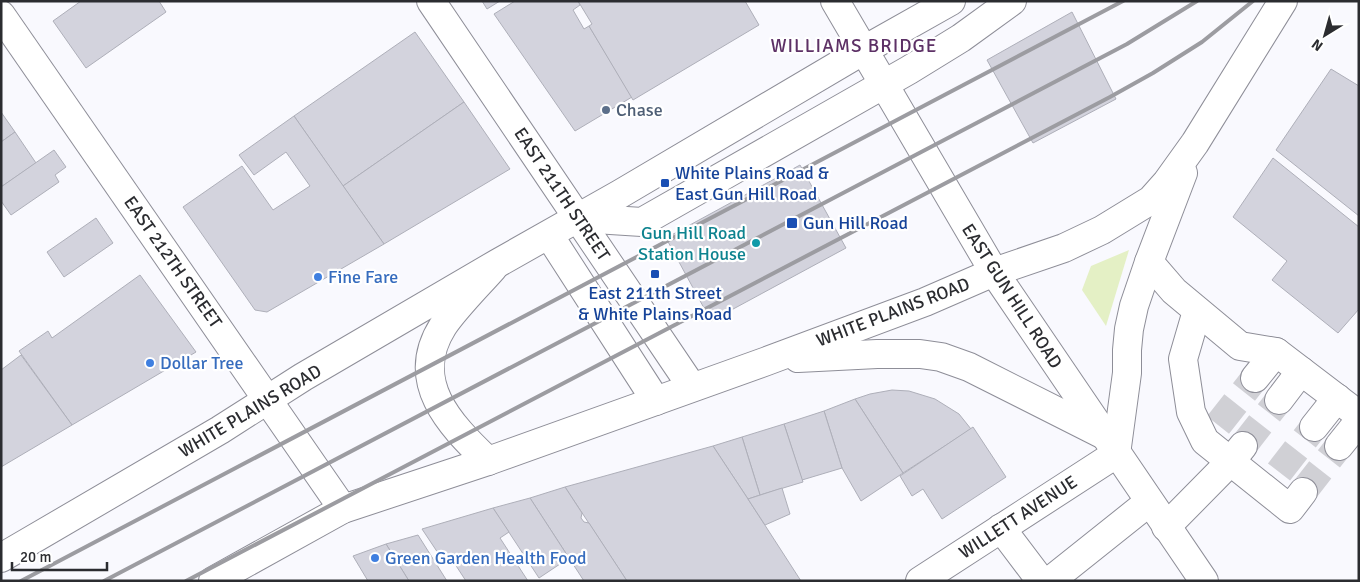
<svg xmlns="http://www.w3.org/2000/svg" width="1360" height="582" viewBox="0 0 1360 582" font-family="Signika,sans-serif">
  <rect width="100%" height="100%" fill="#f9f9fe"/>
  <polygon fill="#e4f0c5" points="1129,250 1106,326 1082,290 1091,266"/>
  <g fill="#d3d3dd" stroke="#aeafb9">
    <polygon points="81,1 159,1 166,12 86,68 53,21"/>
    <polygon points="482,1 500,1 487,9"/>
    <polygon points="515,1 578,1 580,5 573,10 584,29 589,26 632,97 575,131 494,14"/>
    <polygon points="578,1 745,1 759,25 633,100 589,26 592,24"/>
    <polygon points="1072,12 1116,99 1033,143 987,60"/>
    <polygon points="415,32 464,102 343,186 294,116"/>
    <polygon points="1331,69 1359,86 1359,216 1276,150"/>
    <polygon points="464,102 510,169 384,244 343,186"/>
    <polygon points="1,112 15,132 1,142"/>
    <polygon points="294,116 384,244 267,312 255,310 183,207 242,166 273,210 310,186 286,152 254,175 239,155"/>
    <polygon points="15,132 36,163 1,187 1,142"/>
    <polygon points="54,150 66,167 55,175 59,182 11,215 1,201 1,187"/>
    <polygon points="1273,158 1359,227 1359,309 1338,333 1272,280 1287,261 1233,217"/>
    <polygon points="800,165 846,248 711,321 666,238"/>
    <polygon points="96,218 113,243 64,277 47,252"/>
    <polygon points="140,275 196,352 72,425 19,351 48,331 52,338"/>
    <polygon points="21,355 72,425 1,467 1,370"/>
    <polygon points="892,390 909,391 935,399 959,414 971,429 903,473 855,399 870,394"/>
    <polygon points="855,399 903,473 861,501 842,468 824,411"/>
    <polygon points="824,411 842,468 802,480 784,424"/>
    <polygon points="784,424 803,482 760,495 742,437"/>
    <polygon points="973,427 1006,477 942,519 923,489 912,496 900,476"/>
    <polygon points="742,437 760,495 748,499 713,446"/>
    <polygon points="713,446 748,499 801,581 627,581 565,487"/>
    <polygon points="565,487 582,513 581,518 584,522 589,523 627,581 584,581 530,498"/>
    <polygon points="782,488 790,514 765,525 748,499"/>
    <polygon points="530,498 569,558 539,578 493,508"/>
    <polygon points="493,508 509,532 500,538 528,581 466,581 449,555 442,559 422,529"/>
    <polygon points="418,535 447,581 409,581 386,544"/>
    <polygon points="386,544 409,581 368,581 353,556"/>
  </g>
  <g fill="none" stroke-linecap="round" stroke-linejoin="round">
    <g stroke="#d0d0d5" stroke-width="28" stroke-dasharray="28 14" stroke-linecap="butt">
      <polyline points="1218,425 1255,378"/>
      <polyline points="1243,446 1279,400"/>
      <polyline points="1279,472 1314,427"/>
      <polyline points="1303,492 1339,446"/>
    </g>
    <g stroke="#8e8e98" stroke-width="30">
      <g id="minor">
        <polyline points="431,1 692,387"/>
        <polyline points="1,15 343,509"/>
        <polyline points="579,218 642,222 909,70 961,38 1012,1"/>
        <polyline points="549,235 656,401"/>
        <polyline points="1149,262 1174,291 1240,346 1276,352 1359,415"/>
        <polyline points="1197,311 1183,359 1191,412 1205,441 1290,509 1303,492"/>
        <polyline points="1255,378 1276,352"/>
        <polyline points="1279,400 1301,371"/>
        <polyline points="1314,427 1337,398"/>
        <polyline points="1339,446 1359,421"/>
        <path d="M488 461C449 424 408 381 443 326 455 308 478 285 493 268"/>
        <polyline points="1166,527 1230,462 1243,446"/>
        <polyline points="1001,528 1041,581"/>
        <polyline points="920,581 1116,454"/>
        <polyline points="1050,581 1149,502"/>
      </g>
    </g>
    <g stroke="#8e8e98" stroke-width="30">
      <g id="major">
        <polyline points="835,1 994,272 1204,581"/>
        <polyline points="798,358 877,354 920,354 941,357 969,367 1102,434"/>
        <polyline points="1116,454 1127,373 1127,350 1129,329 1134,306 1149,262 1183,173"/>
        <polyline points="1,558 220,430 303,377 498,263 620,194 864,50 951,1"/>
        <polyline points="213,581 343,509 488,461 767,361 925,302 994,272 1064,248 1102,230 1151,200 1167,182 1195,143 1283,1"/>
      </g>
    </g>
    <use href="#minor" stroke="#fff" stroke-width="28"/>
    <use href="#major" stroke="#fff" stroke-width="28"/>
    <g stroke="#9c9ca1" stroke-width="4">
      <polyline points="21,581 1123,1"/>
      <polyline points="104,581 1127,44 1197,1"/>
      <polyline points="186,581 1110,97 1153,73 1202,42 1253,1"/>
    </g>
  </g>
  <circle fill="#5c6f8a" stroke="#fff" stroke-width="2" cx="606" cy="110" r="5"/>
  <g fill="#1a4fb4" stroke="#fff" stroke-width="2">
    <rect x="660" y="178" width="10" height="10" rx="2.5"/>
    <rect x="786" y="217" width="12" height="12" rx="2.5"/>
    <rect x="650" y="269" width="10" height="10" rx="2.5"/>
  </g>
  <circle fill="#0f9aa8" stroke="#fff" stroke-width="2" cx="756" cy="243" r="5"/>
  <g fill="#3f7fe0" stroke="#fff" stroke-width="2">
    <circle cx="318" cy="277" r="5"/>
    <circle cx="150" cy="363" r="5"/>
    <circle cx="375" cy="558" r="5"/>
  </g>
  <g text-anchor="middle" stroke-width="4.5" stroke-linejoin="round" paint-order="stroke">
    <g font-size="18" fill="#4e5e75" stroke="#fff" text-anchor="start">
      <text x="616" y="116">Chase</text>
    </g>
    <g font-size="18" fill="#164399" stroke="#fff" text-anchor="start">
      <text x="675" y="179">White Plains Road &amp;<tspan x="675" dy="21">East Gun Hill Road</tspan></text>
      <text x="803" y="229">Gun Hill Road</text>
      <text x="655" y="299" text-anchor="middle">East 211th Street<tspan x="655" dy="21">&amp; White Plains Road</tspan></text>
    </g>
    <g font-size="18" fill="#2b2c30" stroke="#fff">
      <text transform="translate(562 194) rotate(56)" y="6">EAST 211TH STREET</text>
      <text transform="translate(173 262) rotate(55)" y="6">EAST 212TH STREET</text>
      <text transform="translate(1012 296) rotate(57)" y="6">EAST GUN HILL ROAD</text>
      <text transform="translate(893 312) rotate(-21)" y="6">WHITE PLAINS ROAD</text>
      <text transform="translate(250 411) rotate(-31)" y="6">WHITE PLAINS ROAD</text>
      <text transform="translate(1018 517) rotate(-33)" y="6">WILLETT AVENUE</text>
    </g>
    <g font-size="18" fill="#0d838f" stroke="#fff" text-anchor="end">
      <text x="746" y="239">Gun Hill Road<tspan x="746" dy="21">Station House</tspan></text>
    </g>
    <g font-size="18" fill="#366cbe" stroke="#fff" text-anchor="start">
      <text x="328" y="283">Fine Fare</text>
      <text x="160" y="369">Dollar Tree</text>
      <text x="385" y="564">Green Garden Health Food</text>
    </g>
    <g font-size="19" letter-spacing="1" fill="#5d3166" stroke="#fff">
      <text x="854" y="52">WILLIAMS BRIDGE</text>
    </g>
  </g>
  <rect width="1360" height="582" fill="none" stroke="#2b2c30" stroke-width="5"/>
  <g transform="translate(1325 35) rotate(217)" stroke="#ffffff" stroke-width="4" paint-order="stroke">
  <path d="M0-4L9 19L0 12L-9 19Z" fill="#2b2c30"/>
  <text y="-8" font-size="14" font-weight="bold" text-anchor="middle" fill="#2b2c30">N</text>
  </g>
  <path d="M12 562v8h95v-8" fill="none" stroke="#2b2c30" stroke-width="2.5"/>
  <text x="20" y="562" font-size="15" fill="#2b2c30" stroke="#ffffff" stroke-width="4" paint-order="stroke">20 m</text>
</svg>
